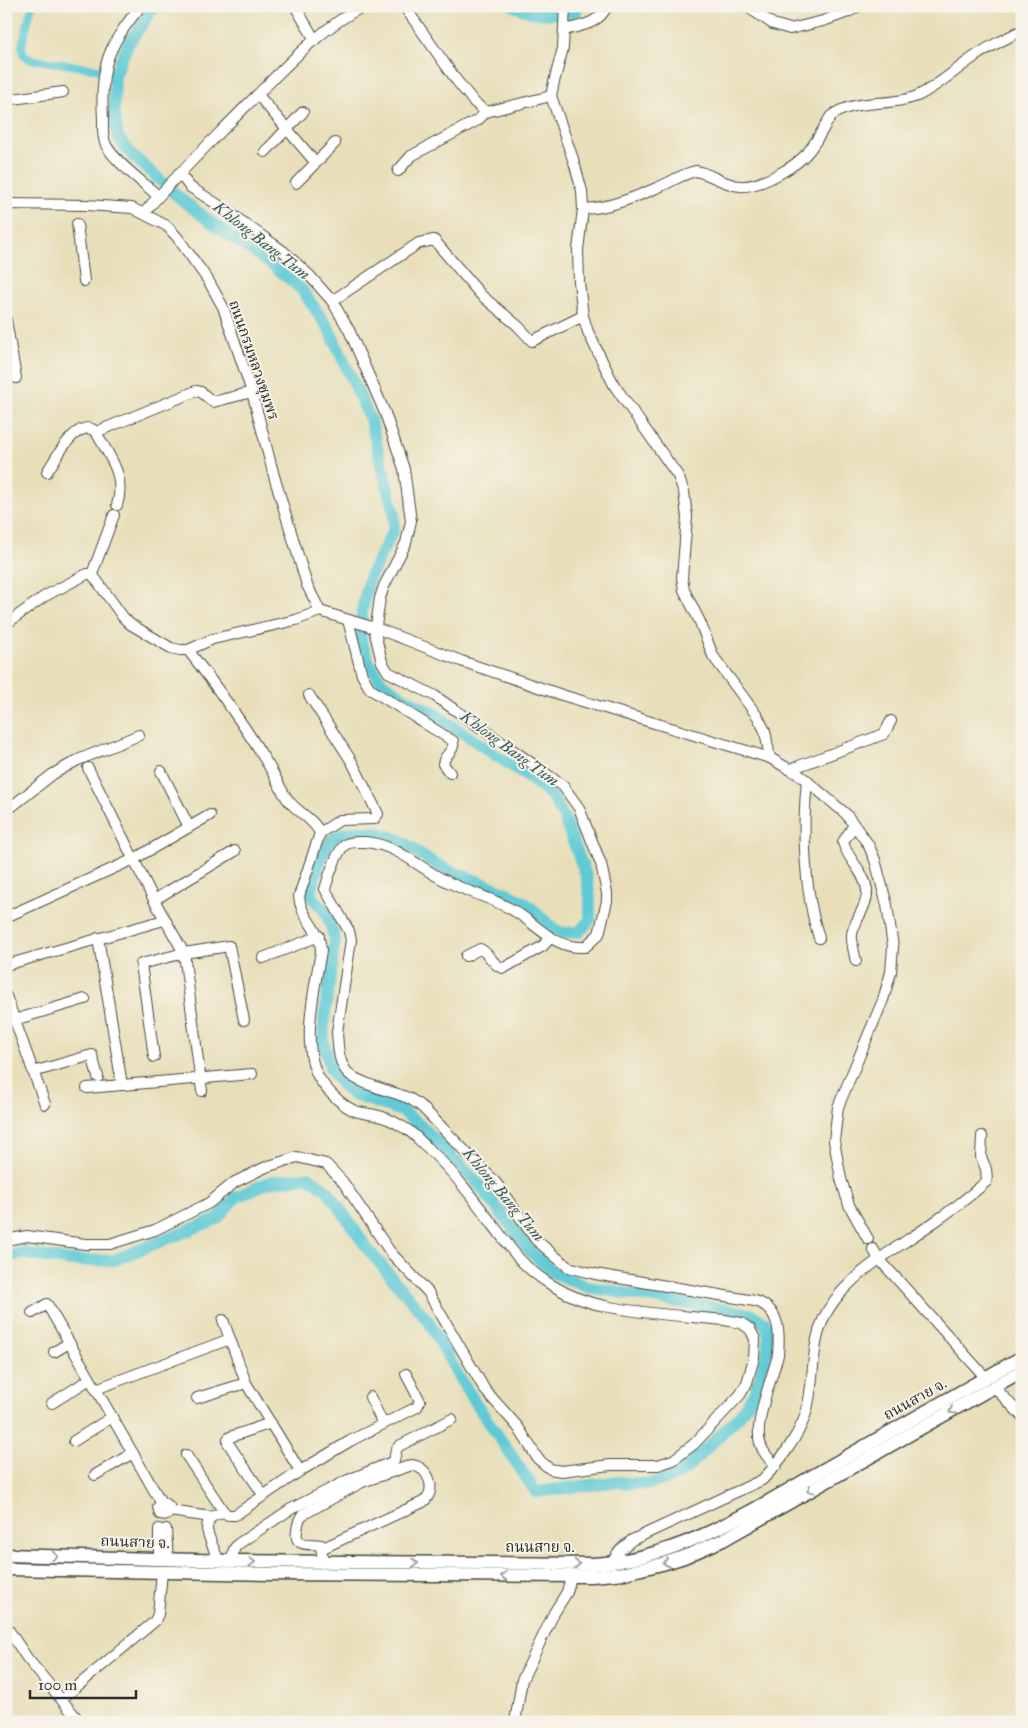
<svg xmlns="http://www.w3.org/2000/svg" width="1028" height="1728" viewBox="0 0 1028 1728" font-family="'IM FELL Great Primer','Noto Serif Thai',serif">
  <rect width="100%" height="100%" fill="#f7f3e8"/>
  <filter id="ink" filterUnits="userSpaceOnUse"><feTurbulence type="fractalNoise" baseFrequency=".02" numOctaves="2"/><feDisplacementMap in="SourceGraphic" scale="10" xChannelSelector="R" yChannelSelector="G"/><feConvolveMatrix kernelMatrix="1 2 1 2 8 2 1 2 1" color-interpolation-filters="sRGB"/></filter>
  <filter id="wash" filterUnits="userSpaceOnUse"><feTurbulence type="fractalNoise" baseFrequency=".0096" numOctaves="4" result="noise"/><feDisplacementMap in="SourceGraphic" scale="20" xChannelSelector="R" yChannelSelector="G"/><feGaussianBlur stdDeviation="1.12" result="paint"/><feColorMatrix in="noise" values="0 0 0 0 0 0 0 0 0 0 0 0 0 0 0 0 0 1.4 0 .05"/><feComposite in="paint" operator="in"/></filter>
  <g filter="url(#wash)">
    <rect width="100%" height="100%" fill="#e8dfba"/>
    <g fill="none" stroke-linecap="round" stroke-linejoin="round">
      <polyline stroke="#5ecad6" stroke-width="8" points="32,6 22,45 23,54 29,59 110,71 115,75"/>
      <g stroke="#5ecad6" stroke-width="12">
        <path d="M514 6C536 17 553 14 576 11L579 6"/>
        <path d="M767 6C783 16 800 11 817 6"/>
        <path d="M6 1258 21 1253 70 1261 114 1260 217 1219 235 1198 269 1182 309 1177 328 1191 367 1248 429 1322 461 1381 536 1492 614 1482 649 1484 672 1477 686 1469 739 1416 756 1390 767 1353 769 1336 766 1324 753 1315 722 1309 587 1287 554 1273 530 1251 477 1182 421 1126 402 1111 354 1095 344 1088 331 1070 323 1041 325 1013 335 941 330 922 324 910 310 895C313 883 322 851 330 842 345 825 380 831 399 840 411 846 422 856 434 863 462 878 494 884 522 901 534 908 547 926 560 932 565 934 574 932 579 932L590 920V898L586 875 564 818 551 795 528 777 435 714 405 698 382 683 369 663 361 640 362 611 369 578 394 529V513L370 419 329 329 302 290 274 266 216 226 182 200 132 155 118 137 114 111 115 75 128 44 155 6"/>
      </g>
    </g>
  </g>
  <g filter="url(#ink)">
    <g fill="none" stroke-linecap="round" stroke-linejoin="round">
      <g stroke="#474640" stroke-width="12">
        <g id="minor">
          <path d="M141 6C107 46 100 67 103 119 103 128 102 137 106 145 114 161 144 183 158 196"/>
          <polyline points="295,6 315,40"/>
          <polyline points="404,6 457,81 474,102 486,112"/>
          <polyline points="565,6 563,48 554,82 551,96 574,162 582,191 583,209 578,250 579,282 583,316 588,332 614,385 678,476 684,492 687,517 682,578 684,590 700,622 713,656 758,717 765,731 770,758"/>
          <polyline points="746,6 773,24 790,29 823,21 848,12 859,6"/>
          <path d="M565 30C582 25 599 24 607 6"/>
          <polyline points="258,95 316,163"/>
          <polyline points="6,100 63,92"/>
          <polyline points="265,152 303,112"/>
          <polyline points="398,171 411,156 478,120 486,112 551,96"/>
          <path d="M179 173 190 187 220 206 283 251 310 276 332 301 349 330 385 413 404 469 411 521 406 543 384 586 380 598 375 633 382 662 388 672 435 696 537 767 563 786 579 808 601 864 607 893V901L599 934 585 947C555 949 540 927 516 912 494 898 469 893 446 881 417 867 399 845 365 842 359 842 352 841 346 844 337 850 328 878 325 889L349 931 351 940 337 1032C338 1045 338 1063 348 1073 359 1084 391 1091 406 1097 412 1099 418 1104 423 1108L496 1183 536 1240 568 1267 595 1274 755 1301C780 1308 780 1333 778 1355 772 1378 754 1422 760 1443 763 1453 769 1459 776 1466"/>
          <polyline points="296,183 335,143"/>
          <polyline points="6,204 87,205 132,208 167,226 177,237 208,280 223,307 252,392 274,476 307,585 320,611 381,630 461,661 562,695 770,758 801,776 846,814 868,844 875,860 887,905 893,947 891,972 883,1000 838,1107 834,1141 841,1179 849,1205 868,1239"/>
          <path d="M583 209C610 208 636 197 661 186 673 181 684 173 696 171 711 174 725 185 740 186 759 188 797 166 808 152 817 141 824 127 831 116 855 98 891 107 917 96 938 86 955 70 974 57 989 46 1006 39 1022 30"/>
          <path d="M144 213C176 175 212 141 247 105 283 70 318 29 364 6"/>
          <polyline points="77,224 84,281"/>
          <polyline points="332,301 419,243 434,240 481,295 518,326 532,341 583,316"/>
          <polyline points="6,320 16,378"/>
          <polyline points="96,432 196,391 201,392 213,402 252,392"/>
          <path d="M47 472C55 460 78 415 96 432 110 458 126 475 117 505"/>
          <polyline points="92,574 114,515"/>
          <path d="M348 620 362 675 370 689 453 741C455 752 444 754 443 764L450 773"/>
          <polyline points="6,624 45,596 87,574 92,574 123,617 130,624 171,648 180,650 188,650 213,639 296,620 320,611"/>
          <polyline points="309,695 352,762 378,814 374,819 340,820 320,833"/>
          <polyline points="88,768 154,900 184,953 202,1091"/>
          <polyline points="791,769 884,734 891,721"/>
          <polyline points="161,771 189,827"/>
          <path d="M807 780C802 830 804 891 819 938"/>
          <polyline points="6,811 53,774 78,760 139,735"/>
          <path d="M854 825 843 842C847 859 865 872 867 890 868 906 855 919 852 934 851 942 854 952 856 961"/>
          <polyline points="154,900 235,851"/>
          <polyline points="6,917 134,859 210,815"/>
          <polyline points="98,938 122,1085"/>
          <path d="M466 956 480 949C490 953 493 967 504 968L543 946 551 937"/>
          <polyline points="263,958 319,936"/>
          <polyline points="6,965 164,920"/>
          <polyline points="6,996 45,1104"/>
          <polyline points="14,1020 85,999"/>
          <polyline points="154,1057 141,964 184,953 229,946 244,1020"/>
          <polyline points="33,1072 92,1055 98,1077"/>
          <polyline points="87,1088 252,1074"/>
          <path d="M6 1240 27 1236 85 1244H110L155 1230 209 1203 235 1182 266 1167 297 1157 326 1164 343 1182 391 1253 428 1292 485 1390 518 1427 538 1459 550 1469 561 1471 611 1465H658L673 1460 694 1444 740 1395 747 1383 754 1358 755 1339 750 1329 741 1323 725 1320C687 1316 642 1314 605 1306 571 1300 533 1278 512 1250 485 1215 461 1179 428 1148 421 1142 415 1135 408 1130 401 1126 392 1120 385 1118 375 1114 365 1114 355 1111 343 1106 328 1092 321 1081 299 1050 315 987 321 951 321 929 300 918 299 896L320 833C314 819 297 812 288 800 280 789 275 775 267 763 243 723 216 686 188 650"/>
          <polyline points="873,1249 879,1259 986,1378"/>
          <polyline points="32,1313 47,1304 162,1504 164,1503 169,1506 170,1511 167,1515 160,1514 158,1507 162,1504"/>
          <polyline points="223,1320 230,1339"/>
          <polyline points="54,1352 69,1343"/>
          <polyline points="994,1387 1022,1416"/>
          <polyline points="96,1389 230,1339 246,1383 300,1471"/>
          <polyline points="370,1397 383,1424"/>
          <polyline points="197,1398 246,1383"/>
          <polyline points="52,1403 90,1379"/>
          <polyline points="74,1441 112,1417"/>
          <polyline points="186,1455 224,1512 228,1515 235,1515 300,1471 350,1441 417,1407 420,1401 406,1374"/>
          <polyline points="95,1475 133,1453"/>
          <polyline points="264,1496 228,1443 228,1439 230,1437 271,1423"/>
          <polyline points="170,1511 211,1517 224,1512"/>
          <path d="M211 1517C209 1520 207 1525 207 1529 207 1534 216 1554 219 1561"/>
          <polyline points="159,1529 159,1559"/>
          <polyline points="166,1529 168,1560"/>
          <path d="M323 1548 423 1502C437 1491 430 1468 412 1465L362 1482 302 1515C298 1520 298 1525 297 1531 294 1548 310 1543 321 1545L323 1563"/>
          <polyline points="232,1561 234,1549 238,1544 291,1509 348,1480 394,1461 396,1450 399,1446 452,1419"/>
          <path d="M614 1562C616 1551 624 1547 632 1540L762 1480C779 1463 799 1436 806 1413 816 1379 809 1342 828 1310 851 1273 892 1251 927 1227 948 1213 968 1198 987 1181L986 1169 981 1157 982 1136"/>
          <polyline points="6,1626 27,1658 80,1722"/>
          <polyline points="68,1694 155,1621 158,1614 162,1572"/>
          <polyline points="515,1722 522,1680 554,1613 567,1592 571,1576"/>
        </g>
      </g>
      <g stroke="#474640" stroke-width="15">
        <g id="major">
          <path d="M6 1555 232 1561 593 1564C681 1559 755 1508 830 1466 894 1430 958 1394 1022 1357"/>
          <polyline points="6,1569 270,1574 592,1576 625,1573 662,1564 684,1557 723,1540 1022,1371"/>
        </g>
      </g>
      <use href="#minor" stroke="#fff" stroke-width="10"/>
      <use href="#major" stroke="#fff" stroke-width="12"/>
    </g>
    <defs><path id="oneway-chevron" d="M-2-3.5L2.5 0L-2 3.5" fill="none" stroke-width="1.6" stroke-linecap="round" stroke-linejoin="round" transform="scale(1.25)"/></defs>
    <g stroke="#a0a0a0">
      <use href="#oneway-chevron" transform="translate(952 1411) rotate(151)"/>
      <use href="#oneway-chevron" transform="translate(810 1490) rotate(151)"/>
      <use href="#oneway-chevron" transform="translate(55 1556) rotate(2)"/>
      <use href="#oneway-chevron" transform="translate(252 1562) rotate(1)"/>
      <use href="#oneway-chevron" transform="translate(415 1563)"/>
      <use href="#oneway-chevron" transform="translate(666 1563) rotate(163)"/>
      <use href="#oneway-chevron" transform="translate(577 1564)"/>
      <use href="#oneway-chevron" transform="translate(504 1576) rotate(-179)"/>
    </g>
  </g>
  <g text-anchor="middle" stroke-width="4" stroke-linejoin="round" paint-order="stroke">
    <g font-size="15" fill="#2b2b2b" stroke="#f7f3e8">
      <text transform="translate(254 360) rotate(71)" y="5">ถนนกรมหลวงชุมพร</text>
      <text transform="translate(915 1399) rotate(-29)" y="5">ถนนสาย จ.</text>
      <text transform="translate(135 1542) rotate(2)" y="5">ถนนสาย จ.</text>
      <text x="540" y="1552">ถนนสาย จ.</text>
    </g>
    <g font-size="16" font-style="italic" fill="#3a5b5e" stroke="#f7f3e8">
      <text transform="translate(262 240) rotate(38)" y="6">Khlong Bang Tum</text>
      <text transform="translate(510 748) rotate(36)" y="6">Khlong Bang Tum</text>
      <text transform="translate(504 1194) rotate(50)" y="6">Khlong Bang Tum</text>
    </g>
  </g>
  <rect width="1028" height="1728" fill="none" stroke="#f7f3e8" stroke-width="25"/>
  <path d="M30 1690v8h106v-8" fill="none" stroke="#2b2b2b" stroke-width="2.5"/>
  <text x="38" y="1690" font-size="15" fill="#2b2b2b" stroke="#f7f3e8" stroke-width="4" paint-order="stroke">100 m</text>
</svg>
